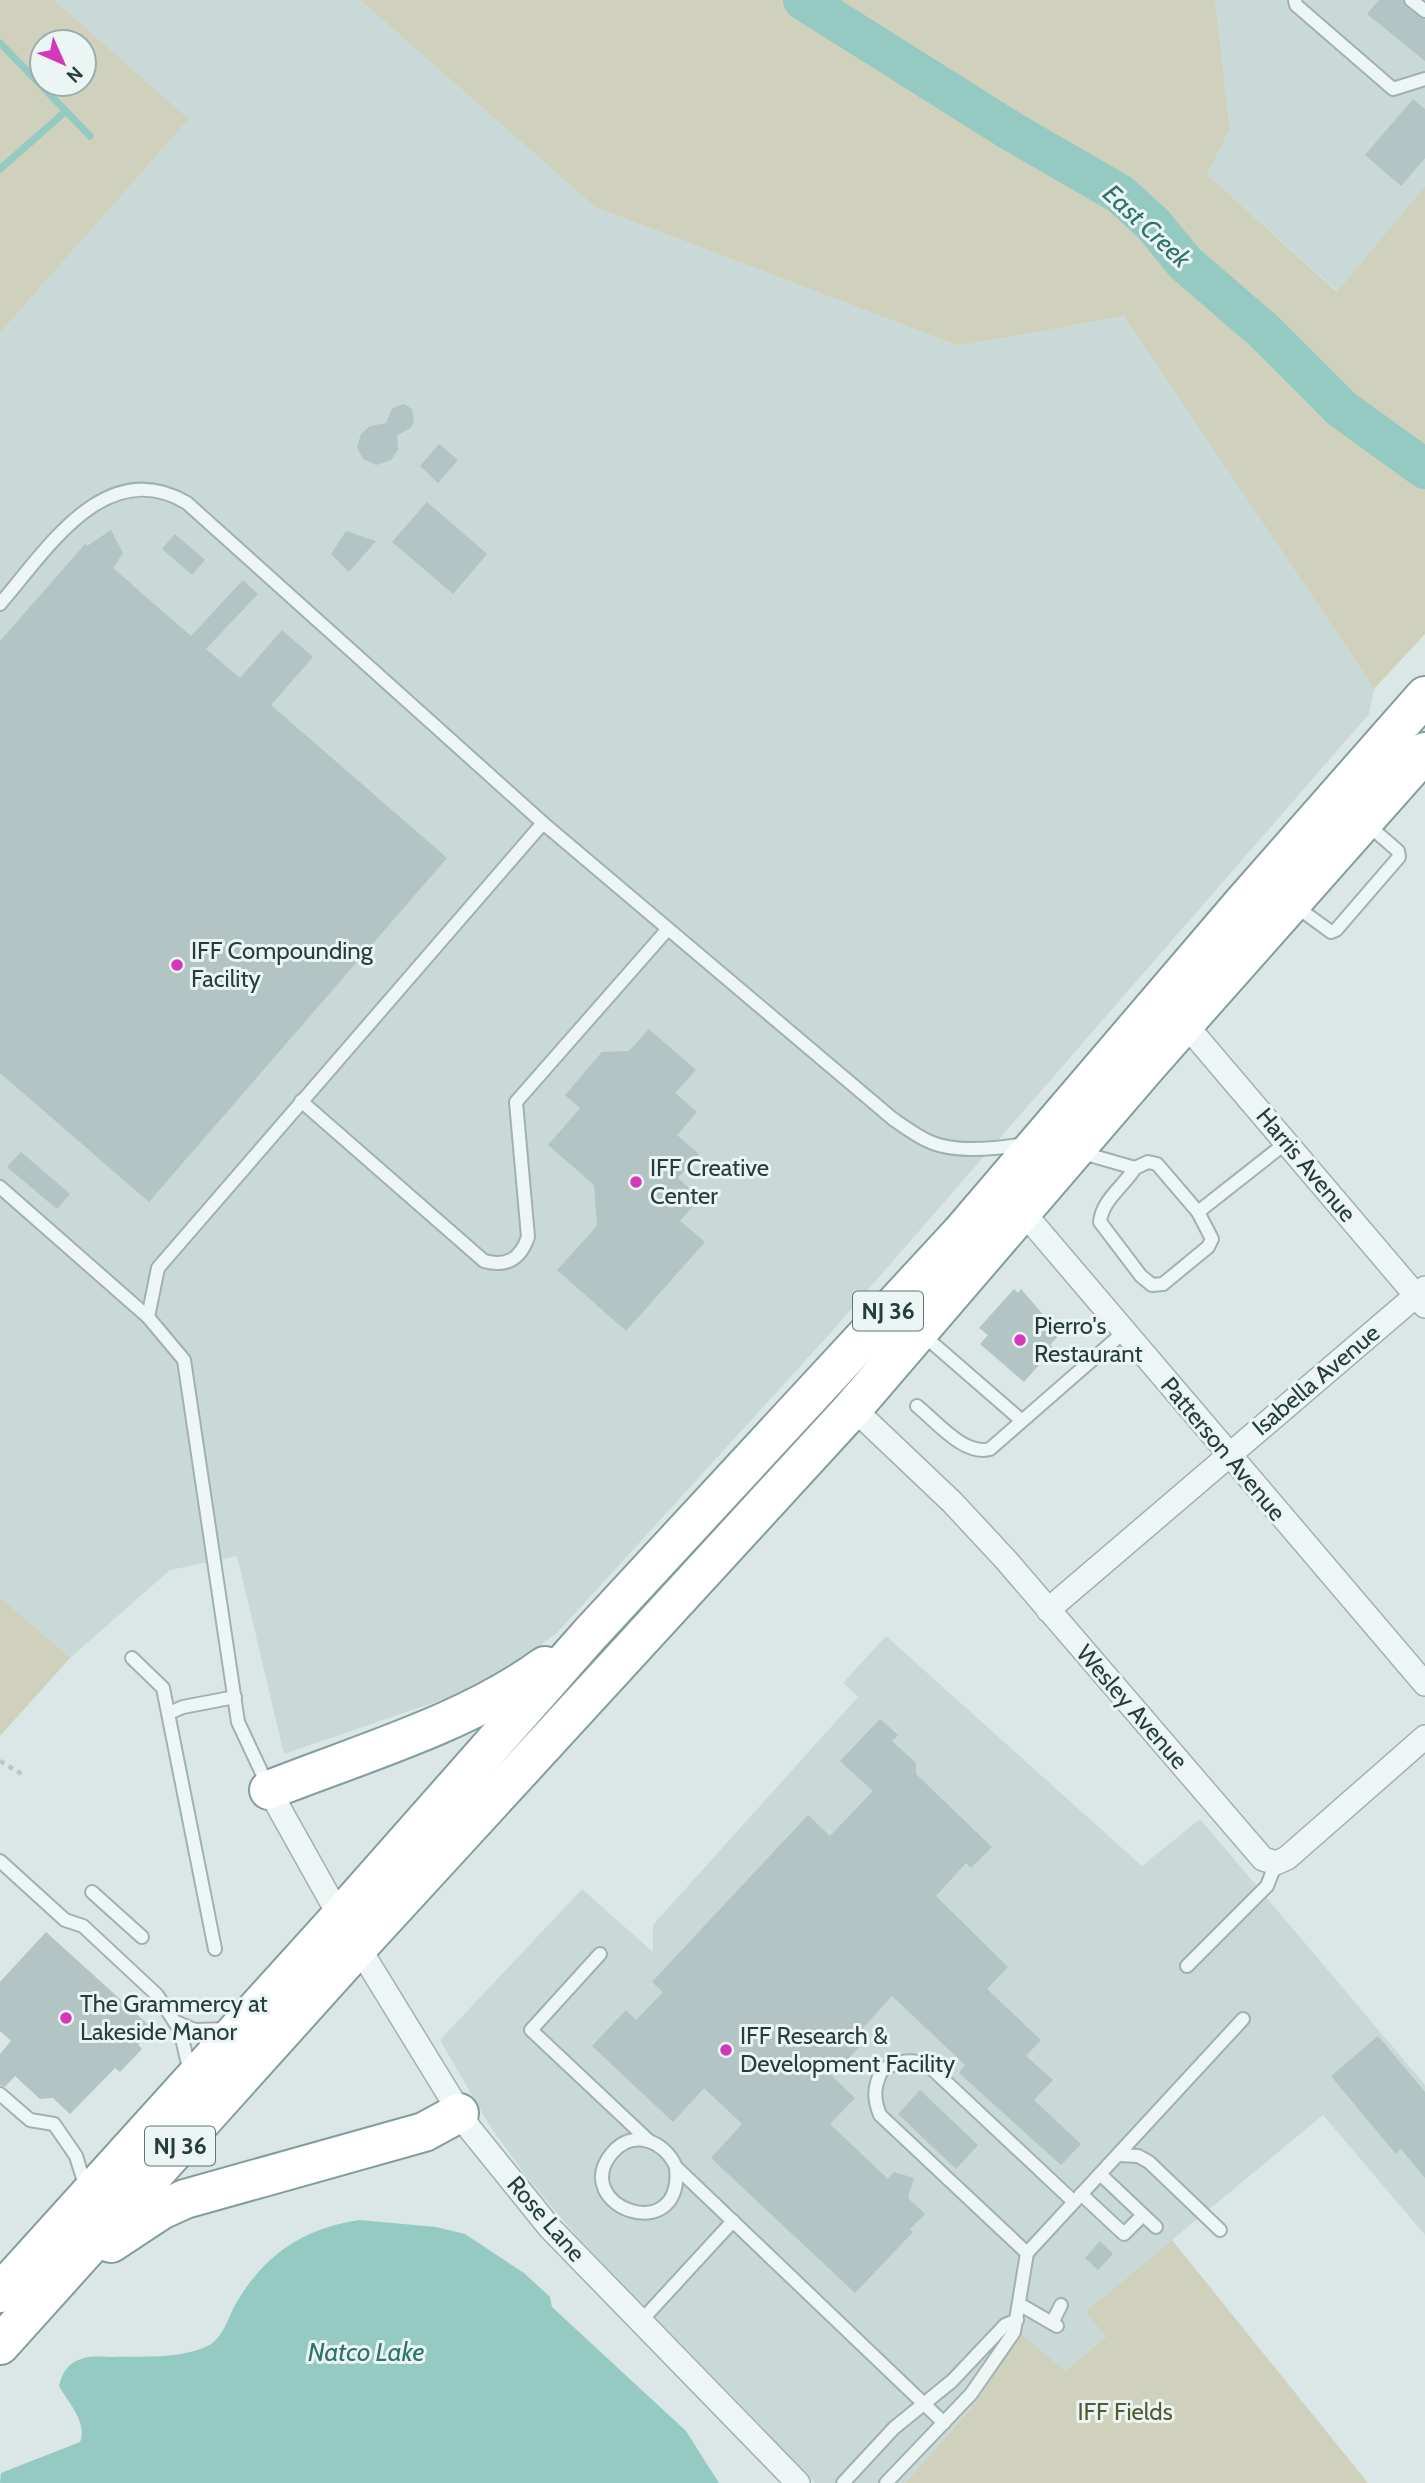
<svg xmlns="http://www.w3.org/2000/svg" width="1425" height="2483" viewBox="0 0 1425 2483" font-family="Cabin,sans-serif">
  <rect width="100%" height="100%" fill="#dbe7e6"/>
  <g fill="#c9d9d8">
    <polygon points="54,0 360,0 595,207 959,346 1124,316 1374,689 1369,714 826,1338 558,1632 491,1683 284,1754 237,1556 170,1570 70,1658 0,1597 0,333 189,119"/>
    <polygon points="1215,0 1425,0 1425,186 1338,292 1207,174 1230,129"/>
    <polygon points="886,1636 1142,1866 1200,1819 1425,2085 1425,2235 1323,2115 1085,2312 1106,2337 1064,2372 1020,2333 975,2404 905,2483 815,2483 579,2239 528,2179 488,2123 440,2040 582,1889 653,1952 653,1925 858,1697 843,1683"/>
  </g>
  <g fill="#d0d1bc" fill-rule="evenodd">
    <path d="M0 0H54L189 119 0 333ZM42 42H84V84H42Z"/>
    <polygon points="360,0 1215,0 1230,129 1207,174 1337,292 1425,186 1425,634 1374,689 1124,316 959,346 595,207"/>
    <polygon points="0,1597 70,1658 0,1736"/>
    <polygon points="1172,2240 1368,2483 905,2483 975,2404 1020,2333 1065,2371 1106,2337 1085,2312"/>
  </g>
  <path fill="#94cac1" d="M360 2220 436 2227 465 2234 524 2273 550 2297 552 2307 686 2431 719 2483H0L1 2473 80 2442C88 2423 68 2402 59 2386 62 2373 68 2363 81 2359 90 2355 103 2357 113 2357 143 2356 174 2359 203 2348 222 2341 226 2323 234 2307 262 2256 303 2228 360 2220Z"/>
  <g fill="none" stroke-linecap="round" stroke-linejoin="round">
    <g stroke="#94cac1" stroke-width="7">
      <polyline points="0,43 90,136"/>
      <polyline points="0,169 66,111"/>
    </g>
    <polyline stroke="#94cac1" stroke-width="40" points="803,0 1011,131 1120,194 1153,224 1185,263 1264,331 1342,409 1425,469"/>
  </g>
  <g fill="#b2c4c3">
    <polygon points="1379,0 1402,0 1406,7 1425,20 1425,61 1367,14"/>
    <polygon points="1413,99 1425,109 1425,158 1401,186 1365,155"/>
    <polygon points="404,404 412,409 414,422 411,428 397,435 398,450 391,460 376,465 363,459 357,447 361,434 370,426 386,423 392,408"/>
    <polygon points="439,444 458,460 438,483 420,466"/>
    <polygon points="427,502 487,554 453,594 392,542"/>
    <polygon points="111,530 123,553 113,568 191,636 243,580 258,594 206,649 240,678 282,630 313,657 271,705 447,858 149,1202 0,1073 0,641 85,544 87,546"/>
    <polygon points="346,531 376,541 349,572 331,554"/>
    <polygon points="175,534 205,560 192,575 162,549"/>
    <polygon points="649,1029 696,1070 675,1093 697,1112 677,1135 699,1154 678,1178 700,1198 680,1221 705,1242 626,1331 557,1270 597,1226 594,1185 548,1145 580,1108 565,1095 602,1052 629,1051"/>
    <polygon points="21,1152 70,1194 57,1209 7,1167"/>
    <polygon points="1014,1289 1018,1293 1021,1289 1060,1334 1050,1345 1054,1348 1024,1382 980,1344 988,1335 979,1328"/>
    <polygon points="880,1719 898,1735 892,1741 916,1763 916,1774 992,1847 971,1868 966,1863 936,1896 1008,1967 987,1989 1041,2040 1026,2056 1053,2080 1034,2100 1081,2144 1061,2165 959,2073 965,2065 892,1996 853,2039 860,2046 832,2076 855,2098 830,2124 888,2179 894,2172 914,2178 908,2198 925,2214 910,2229 913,2232 855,2293 711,2158 742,2124 704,2088 673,2122 592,2046 626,2010 636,2020 663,1992 652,1982 808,1815 830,1836 873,1791 840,1761"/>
    <polygon points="46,1932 153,2029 138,2045 142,2049 120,2072 115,2068 70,2114 53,2098 40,2099 15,2076 5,2087 0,2085 0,2054 11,2041 0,2031 0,1982"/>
    <polygon points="1378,2036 1425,2092 1425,2178 1401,2149 1396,2154 1331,2076"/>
    <polygon points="920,2090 978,2145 956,2169 898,2114"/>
    <polygon points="1100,2241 1113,2254 1098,2270 1085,2258"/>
  </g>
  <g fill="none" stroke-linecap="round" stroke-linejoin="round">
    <g stroke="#a1b1b0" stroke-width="16">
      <g id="service">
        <polyline points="1295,0 1296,5 1393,89 1425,79"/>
        <polyline points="1411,0 1425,11"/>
        <path d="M0 604C46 551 105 454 187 503L543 823 893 1119C903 1126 914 1134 926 1140 953 1154 996 1149 1025 1144"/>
        <polyline points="1294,905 1331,932 1336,930 1399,857 1398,851 1367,824"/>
        <path d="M301 1101 484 1261C506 1267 520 1260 528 1237L516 1102 667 930"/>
        <path d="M1079 1152 1135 1168 1148 1162 1157 1164 1198 1212 1212 1239 1208 1247 1163 1284 1152 1285 1141 1276 1100 1222C1102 1200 1124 1186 1135 1168"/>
        <polyline points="0,1187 148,1317"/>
        <polyline points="1198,1212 1287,1142"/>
        <polyline points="922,1334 1021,1420"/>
        <path d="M917 1406C937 1422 964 1456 990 1449L1124 1332"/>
        <polyline points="132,1658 163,1688 215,1949"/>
        <polyline points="169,1713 183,1707 235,1697"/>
        <polyline points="268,1786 238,1722 184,1360 148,1317 158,1268 543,823"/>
        <polyline points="0,1861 65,1920 83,1926 157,1995 180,2030 190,2072"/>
        <polyline points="92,1892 142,1937"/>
        <polyline points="600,1954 531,2030 648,2140"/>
        <polyline points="1187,1966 1267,1886 1276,1863"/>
        <polyline points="176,2022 195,2030 227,2029"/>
        <polyline points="0,2094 30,2120 54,2124 76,2156 86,2188"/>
        <polyline points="1118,2155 1138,2156 1149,2162 1220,2230"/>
        <path d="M676 2167C684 2249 568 2206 612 2153 633 2128 665 2141 676 2167L944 2423"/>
        <polyline points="1100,2174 1156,2227"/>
        <polyline points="1081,2194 1124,2234 1143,2215"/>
        <path d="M1027 2253 880 2115C873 2098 874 2086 882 2070 898 2061 912 2058 928 2065L1074 2202"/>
        <polyline points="1019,2304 1057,2326"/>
        <polyline points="641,2321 733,2221"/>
        <polyline points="1052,2323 1061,2305"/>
        <polyline points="843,2483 894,2428 952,2381 1005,2325 1017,2320"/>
        <polyline points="886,2483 971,2394 1014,2332 1027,2253 1243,2019"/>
      </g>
    </g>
    <g stroke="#a1b1b0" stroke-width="26">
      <g id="minor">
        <polyline points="1186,1025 1425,1306"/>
        <polyline points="1023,1212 1425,1684"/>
        <polyline points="853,1408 952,1502 1006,1560 1263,1859 1276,1863 1287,1858 1425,1737"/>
        <polyline points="1048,1610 1425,1288"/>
        <polyline points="269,1790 340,1917 470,2129 550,2228 798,2483"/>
      </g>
    </g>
    <g stroke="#829e9c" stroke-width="42">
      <g id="trunk">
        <path d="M269 1790C362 1753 465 1724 545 1666"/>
        <polyline points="111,2243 161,2210 185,2199 424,2132 459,2113"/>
        <polyline points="0,2293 340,1917 590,1634 961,1233 1243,903 1425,696"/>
        <polyline points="0,2345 359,1946 853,1408 1146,1067 1425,752"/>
      </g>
    </g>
    <polyline stroke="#bac5c5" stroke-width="4.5" stroke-dasharray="5 5" stroke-linecap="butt" points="0,1761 25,1776"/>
    <use href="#service" stroke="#eef5f5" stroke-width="12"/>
    <use href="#minor" stroke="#eef5f5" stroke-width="23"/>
    <use href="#trunk" stroke="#fff" stroke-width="38"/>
  </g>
  <g fill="#d537ba" stroke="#ebf5f4" stroke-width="2.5">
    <circle cx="177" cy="965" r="7"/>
    <circle cx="636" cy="1182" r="7"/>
    <circle cx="1020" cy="1340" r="7"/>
    <circle cx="66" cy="2018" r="7"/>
    <circle cx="726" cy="2050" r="7"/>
  </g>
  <g text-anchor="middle" stroke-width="6" stroke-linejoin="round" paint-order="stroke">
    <g fill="#ebf5f4" stroke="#607574" stroke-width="2">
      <rect x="853" y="1291.5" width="70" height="39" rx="5"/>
      <rect x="145" y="2126.5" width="70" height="39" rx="5"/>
    </g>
    <g font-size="23" font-weight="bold" fill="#253e3d">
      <text x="888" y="1319">NJ 36</text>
      <text x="180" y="2154">NJ 36</text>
    </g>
    <g font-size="24" fill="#253e3d" stroke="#ebf5f4" text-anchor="start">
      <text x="191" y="959">IFF Compounding<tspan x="191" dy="28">Facility</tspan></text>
      <text x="650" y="1176">IFF Creative<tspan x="650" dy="28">Center</tspan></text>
      <text x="1034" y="1334">Pierro's<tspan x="1034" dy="28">Restaurant</tspan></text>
      <text x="80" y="2012">The Grammercy at<tspan x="80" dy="28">Lakeside Manor</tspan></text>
      <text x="740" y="2044">IFF Research &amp;<tspan x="740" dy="28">Development Facility</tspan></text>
    </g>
    <g font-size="24" fill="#253e3d" stroke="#ebf5f4">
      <text transform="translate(1306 1165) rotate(50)" y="8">Harris Avenue</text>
      <text transform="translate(1316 1380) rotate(-40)" y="8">Isabella Avenue</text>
      <text transform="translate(1223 1449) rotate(50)" y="8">Patterson Avenue</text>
      <text transform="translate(1132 1707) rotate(49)" y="8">Wesley Avenue</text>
      <text transform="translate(546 2219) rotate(49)" y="8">Rose Lane</text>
    </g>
    <g font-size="24" fill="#555a31" stroke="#ebf5f4">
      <text x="1125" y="2420">IFF Fields</text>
    </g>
    <g font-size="26" font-style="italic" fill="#2d746b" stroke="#ebf5f4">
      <text transform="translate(1147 226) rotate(43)" y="9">East Creek</text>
      <text x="366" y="2361">Natco Lake</text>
    </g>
  </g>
  <g transform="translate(63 63) rotate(135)"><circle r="33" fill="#ebf5f4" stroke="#9cacab" stroke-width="2"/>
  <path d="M0-5L12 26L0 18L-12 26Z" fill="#d537ba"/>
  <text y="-10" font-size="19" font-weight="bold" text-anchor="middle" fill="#253e3d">N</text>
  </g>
</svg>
